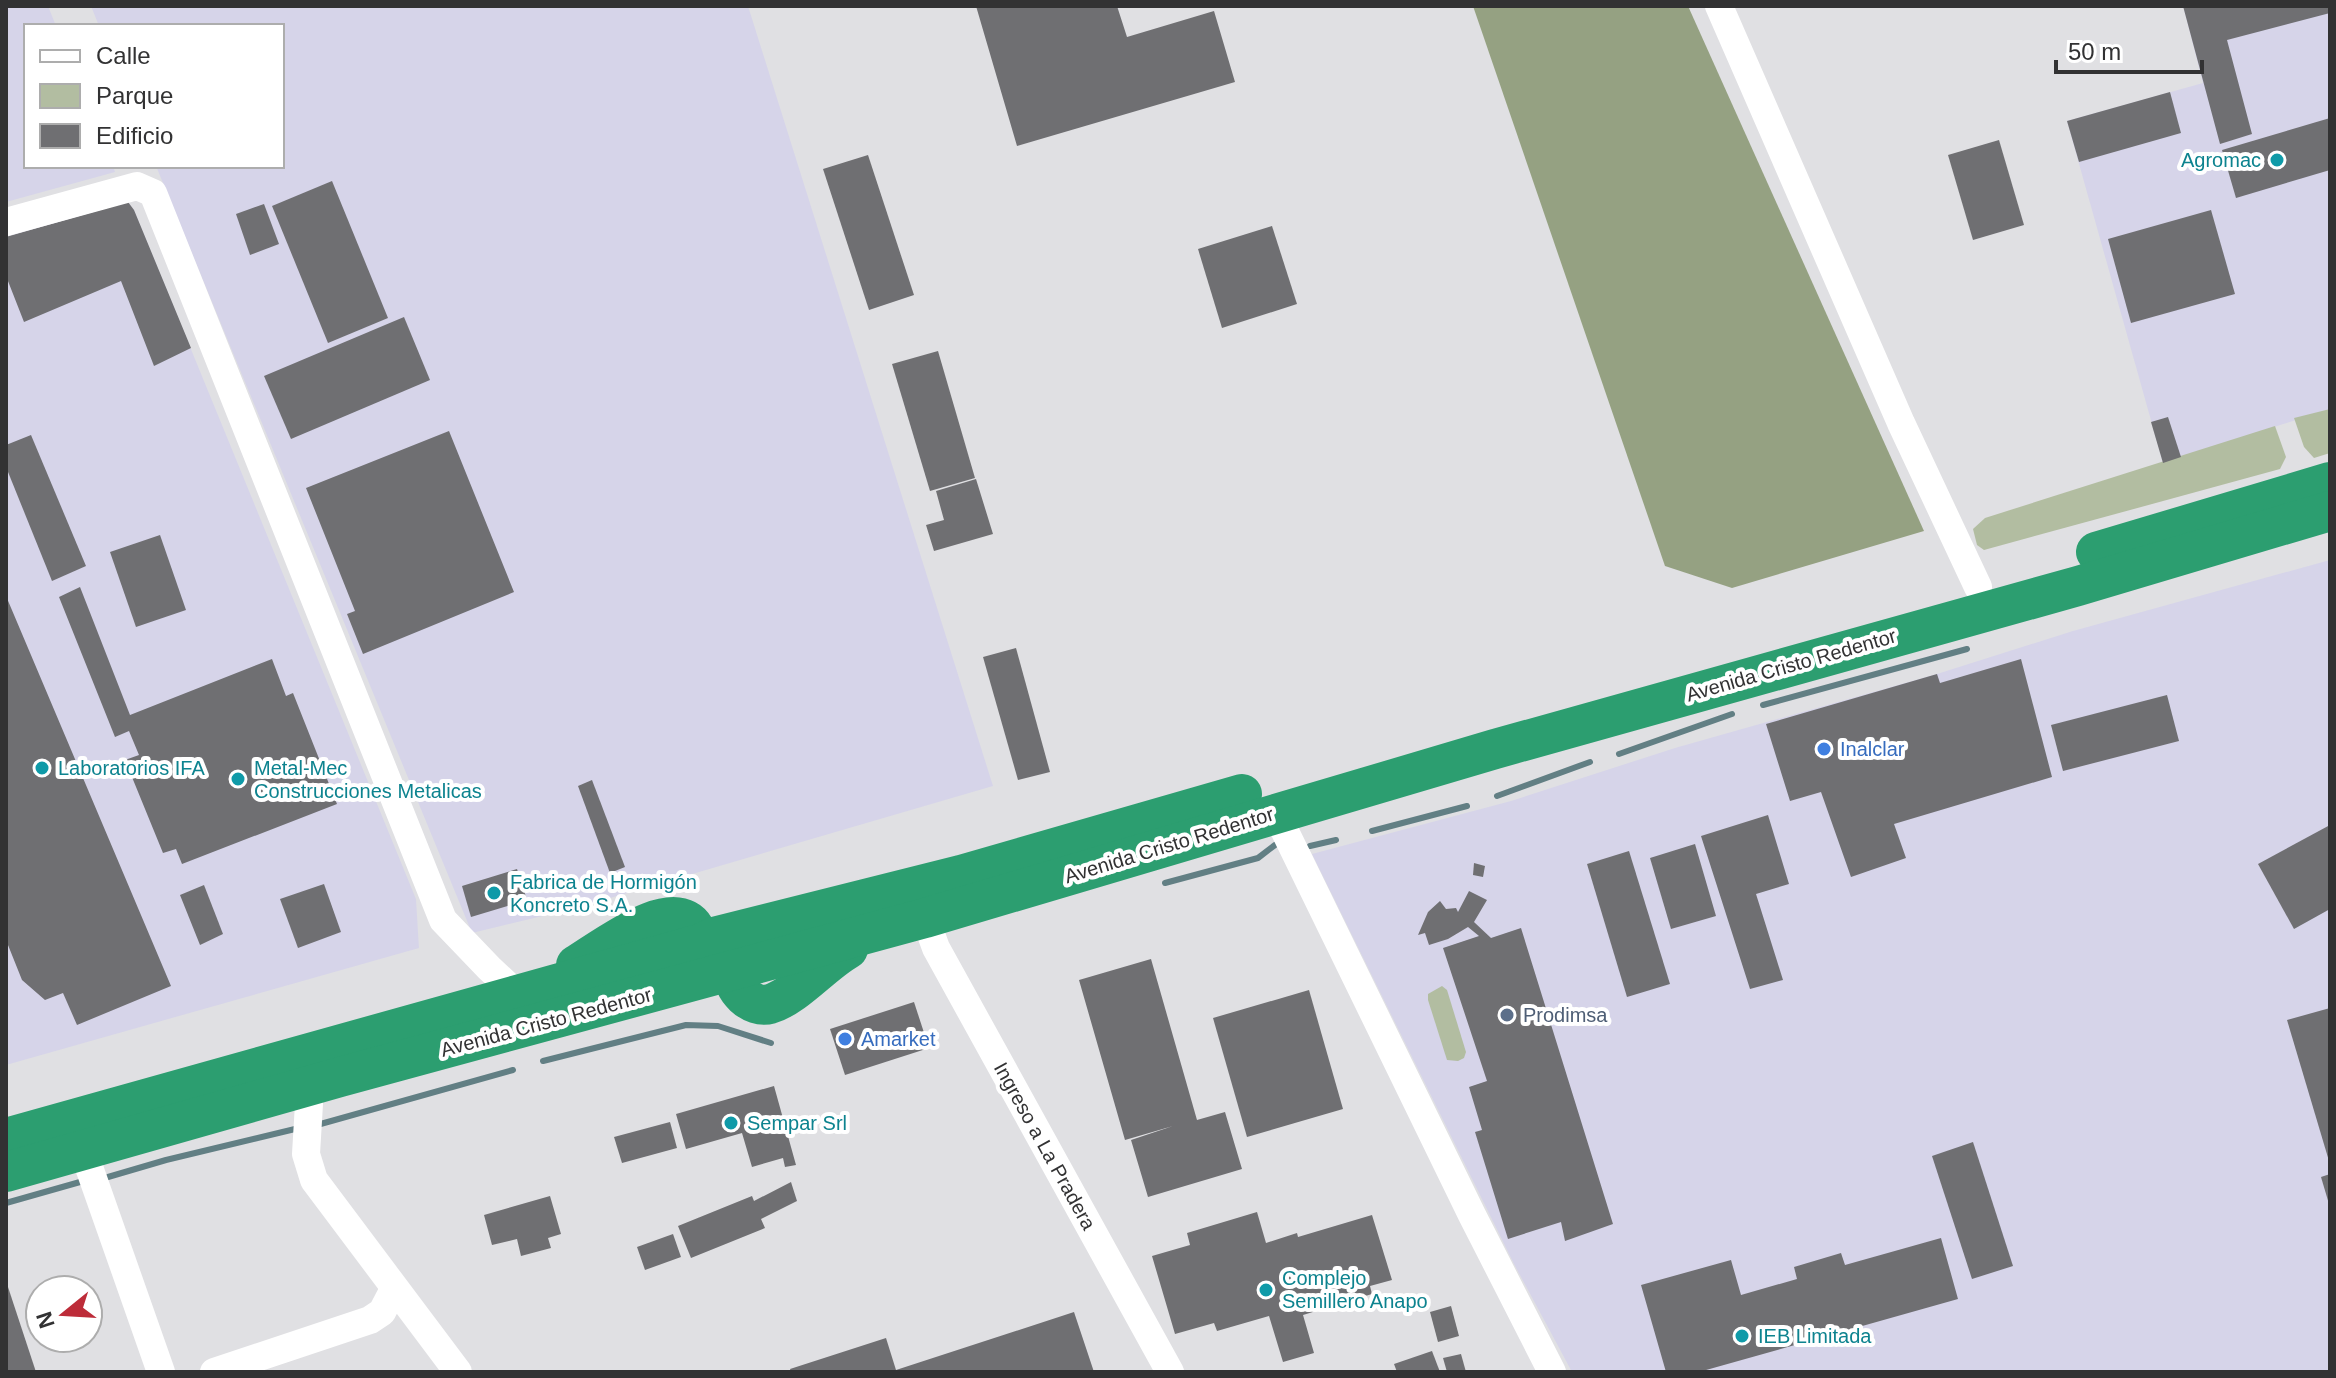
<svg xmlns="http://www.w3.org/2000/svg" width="2336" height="1378" viewBox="0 0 2336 1378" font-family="Helvetica,sans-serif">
  <rect width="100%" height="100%" fill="#e0e0e3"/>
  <g fill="#d6d4e9">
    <polygon points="6,6 48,6 56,26 26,26 26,166 113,166 115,172 6,202"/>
    <polygon points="91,6 748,6 993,786 576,908 472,933 156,166 282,166 282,26 99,26"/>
    <polygon points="2183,6 2330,6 2330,409 2163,463 2067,121 2203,83"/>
    <polygon points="128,202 134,210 416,899 419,948 6,1065 6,237"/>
    <polygon points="2330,560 2330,1372 1572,1372 1514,1264 1312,854 1511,801 1675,748 1937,674 2073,631"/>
  </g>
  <g fill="#b2bda1">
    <polygon points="2330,409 2330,453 2314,458 2304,447 2294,418"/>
    <polygon points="2275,426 2286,457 2280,469 1984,550 1977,545 1973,529 1985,518"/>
    <polygon points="1442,986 1447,990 1466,1052 1464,1058 1458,1061 1447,1060 1428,1000 1428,994"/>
  </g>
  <polygon fill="#95a182" points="1473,6 1688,6 1924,531 1732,588 1665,566"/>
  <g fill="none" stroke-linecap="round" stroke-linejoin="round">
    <g stroke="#627f84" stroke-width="6">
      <polyline points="1763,705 1967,649"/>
      <polyline points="1619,754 1732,714"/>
      <polyline points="1497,796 1590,762"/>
      <polyline points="1372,831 1467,806"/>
      <polyline points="1310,846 1336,840"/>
      <polyline points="1165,883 1258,858 1275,845"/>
      <polyline points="543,1061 686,1025 718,1026 771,1043"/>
      <polyline points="317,1125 513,1070"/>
      <polyline points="108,1177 166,1160 295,1129"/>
      <polyline points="6,1203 80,1182"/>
    </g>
  </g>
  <g fill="#6f6f72">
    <polygon points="976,6 1117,6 1127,37 1214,11 1235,82 1017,146"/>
    <polygon points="2183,6 2330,6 2330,13 2227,40 2252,134 2220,144"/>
    <polygon points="2170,92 2181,133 2079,162 2067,121"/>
    <polygon points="2330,118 2330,170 2236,198 2222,150"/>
    <polygon points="1999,140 2024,225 1973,240 1948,155"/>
    <polygon points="868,155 914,295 869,310 823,169"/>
    <polygon points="332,181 388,318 328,343 272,206"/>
    <polygon points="128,202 134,210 191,348 154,366 121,281 24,322 6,276 6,237"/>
    <polygon points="264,204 279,244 250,255 236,214"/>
    <polygon points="2211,210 2235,294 2131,323 2108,239"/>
    <polygon points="1272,226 1297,304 1222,328 1198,249"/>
    <polygon points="404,317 430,380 291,439 264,376"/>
    <polygon points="938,351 975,478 930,491 892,364"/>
    <polygon points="2168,417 2181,457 2163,463 2151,422"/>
    <polygon points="449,431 514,592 363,654 347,614 355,611 306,488"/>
    <polygon points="31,435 86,566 52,581 6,467 6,445"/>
    <polygon points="976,479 993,534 934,551 926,525 944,520 936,491"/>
    <polygon points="160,535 186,610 136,627 110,552"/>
    <polygon points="80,587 130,715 272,659 286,696 293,693 337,804 182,864 176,849 163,853 125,760 139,755 129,731 115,737 59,597"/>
    <polygon points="6,596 171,986 77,1025 63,993 45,1000 22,980 6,940"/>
    <polygon points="1016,648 1050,772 1018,780 983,657"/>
    <polygon points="2021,659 2052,777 1894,824 1906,858 1851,877 1821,792 1790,801 1766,724 1937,674 1940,683"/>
    <polygon points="2167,695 2179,741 2063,771 2051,725"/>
    <polygon points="592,780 625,867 610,873 578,786"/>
    <polygon points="1768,815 1789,884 1756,894 1783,980 1750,989 1701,836"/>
    <polygon points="2330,825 2330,909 2294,929 2258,864"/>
    <polygon points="1695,844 1716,916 1671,929 1650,858"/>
    <polygon points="1629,851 1670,984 1627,997 1587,864"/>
    <polygon points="1474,863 1485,866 1483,877 1473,875"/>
    <polygon points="517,869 527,900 471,917 462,886"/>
    <polygon points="324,884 341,932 298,948 280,899"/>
    <polygon points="204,885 223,934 200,945 180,895"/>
    <polygon points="1469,891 1487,900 1474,922 1491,938 1521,928 1613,1224 1565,1241 1561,1222 1508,1239 1475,1132 1482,1130 1469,1087 1487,1081 1443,948 1479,936 1468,927 1448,939 1429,945 1425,933 1418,935 1428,912 1440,901 1446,909 1456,908 1458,912"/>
    <polygon points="1151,959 1197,1120 1225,1112 1242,1169 1148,1197 1131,1140 1173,1126 1125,1140 1079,980"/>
    <polygon points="1309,990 1343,1109 1247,1137 1213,1018"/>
    <polygon points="914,1002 929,1048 845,1075 830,1029"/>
    <polygon points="2330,1008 2330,1160 2329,1161 2287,1020"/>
    <polygon points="774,1086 796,1165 785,1167 783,1158 752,1167 742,1133 686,1149 676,1114"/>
    <polygon points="670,1122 677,1148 622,1163 614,1137"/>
    <polygon points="1973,1142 2013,1266 1972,1279 1932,1156"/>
    <polygon points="2330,1174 2330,1203 2329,1204 2321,1177"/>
    <polygon points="791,1182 797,1201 761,1219 765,1228 691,1258 678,1226 752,1196 754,1201"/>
    <polygon points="550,1196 561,1234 548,1238 551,1248 521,1256 517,1239 492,1245 484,1215"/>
    <polygon points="1257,1212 1266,1243 1297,1233 1298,1237 1372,1215 1392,1280 1370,1286 1372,1294 1303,1315 1314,1353 1283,1362 1269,1316 1217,1331 1214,1323 1175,1334 1152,1256 1190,1245 1187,1233"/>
    <polygon points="673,1234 681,1257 645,1270 637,1247"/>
    <polygon points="1941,1238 1958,1299 1699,1372 1666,1372 1641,1285 1731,1260 1741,1295 1797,1279 1794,1267 1841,1253 1845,1265"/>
    <polygon points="7,1284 36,1372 6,1372"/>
    <polygon points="1451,1306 1459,1336 1438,1342 1430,1312"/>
    <polygon points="1074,1312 1094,1372 791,1372 790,1369 886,1338 896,1370"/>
    <polygon points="1432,1351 1440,1372 1397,1372 1394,1364"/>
    <polygon points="1461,1354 1466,1372 1447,1372 1443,1358"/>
  </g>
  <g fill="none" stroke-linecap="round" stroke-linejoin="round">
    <g stroke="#fff" stroke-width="28">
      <polyline points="1719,6 1901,423 1978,587"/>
      <polyline points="6,222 137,186 153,193 443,920 489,968 519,996"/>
      <polyline points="1276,813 1472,1215 1552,1372"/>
      <polyline points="925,918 936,948 1170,1372"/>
      <polyline points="310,1087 306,1154 314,1180 458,1372"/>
      <polyline points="83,1150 161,1372"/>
      <polyline points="214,1372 370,1320 382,1312 394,1289"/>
    </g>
    <g stroke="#2c9e70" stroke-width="40">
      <polyline points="2096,552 2330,482"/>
      <path d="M749 950C743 955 734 962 733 970 731 989 752 1009 770 1004 796 996 823 963 848 949"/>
      <path d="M576 965C600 951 677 890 696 931 701 943 701 957 693 967"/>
      <polyline points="6,1138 699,944 714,937 961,875 1242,794"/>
      <polyline points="6,1172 340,1077 925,918 1495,749 2078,586 2330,511"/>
    </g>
  </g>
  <g fill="#0f9aa8" stroke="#fff" stroke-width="3">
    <circle cx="2277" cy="160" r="8"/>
    <circle cx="42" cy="768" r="8"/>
    <circle cx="238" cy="779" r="8"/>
    <circle cx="494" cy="893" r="8"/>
    <circle cx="731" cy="1123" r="8"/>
    <circle cx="1266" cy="1290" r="8"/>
    <circle cx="1742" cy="1336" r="8"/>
  </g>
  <g fill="#3f7fe0" stroke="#fff" stroke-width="3">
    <circle cx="1824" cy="749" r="8"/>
    <circle cx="845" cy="1039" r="8"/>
  </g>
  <circle fill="#5c6f8a" stroke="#fff" stroke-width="3" cx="1507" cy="1015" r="8"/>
  <g text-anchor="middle" stroke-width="8" stroke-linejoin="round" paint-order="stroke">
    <g font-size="20" fill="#0d838f" stroke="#fff" text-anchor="start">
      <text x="2261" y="167" text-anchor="end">Agromac</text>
      <text x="58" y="775">Laboratorios IFA</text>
      <text x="254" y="775">Metal-Mec<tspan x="254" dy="23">Construcciones Metalicas</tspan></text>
      <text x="510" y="889">Fabrica de Hormigón<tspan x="510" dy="23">Koncreto S.A.</tspan></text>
      <text x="747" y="1130">Sempar Srl</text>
      <text x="1282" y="1285">Complejo<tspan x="1282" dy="23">Semillero Anapo</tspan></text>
      <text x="1758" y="1343">IEB Limitada</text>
    </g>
    <g font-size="20" fill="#323233" stroke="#fff">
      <text transform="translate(1791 665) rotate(-16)" y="7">Avenida Cristo Redentor</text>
      <text transform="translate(1169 845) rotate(-17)" y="7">Avenida Cristo Redentor</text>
      <text transform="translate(546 1022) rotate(-15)" y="7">Avenida Cristo Redentor</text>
      <text transform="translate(1045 1146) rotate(61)" y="7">Ingreso a La Pradera</text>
    </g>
    <g font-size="20" fill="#366cbe" stroke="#fff" text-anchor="start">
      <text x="1840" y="756">Inalclar</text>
      <text x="861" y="1046">Amarket</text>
    </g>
    <g font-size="20" fill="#4e5e75" stroke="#fff" text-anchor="start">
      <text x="1523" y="1022">Prodimsa</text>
    </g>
  </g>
  <rect width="2336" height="1378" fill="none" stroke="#323233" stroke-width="16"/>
  <rect x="24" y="24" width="260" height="144" fill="#ffffff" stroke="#adadad" stroke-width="2"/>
  <rect x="40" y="50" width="40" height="12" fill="#ffffff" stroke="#adadad" stroke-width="2"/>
  <text x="96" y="64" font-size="24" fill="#323233">Calle</text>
  <rect x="40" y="84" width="40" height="24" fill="#b2bda1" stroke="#adadad" stroke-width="2"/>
  <text x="96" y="104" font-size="24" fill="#323233">Parque</text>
  <rect x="40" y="124" width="40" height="24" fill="#6f6f72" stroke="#adadad" stroke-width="2"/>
  <text x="96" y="144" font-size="24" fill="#323233">Edificio</text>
  <g transform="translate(64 1314) rotate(252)"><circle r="38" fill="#ffffff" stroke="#adadad" stroke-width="2"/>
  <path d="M0-6L14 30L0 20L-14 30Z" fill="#bd2c39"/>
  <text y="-12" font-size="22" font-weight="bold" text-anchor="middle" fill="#323233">N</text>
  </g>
  <path d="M2056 60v12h146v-12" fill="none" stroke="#323233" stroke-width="4"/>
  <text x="2068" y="60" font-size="24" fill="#323233" stroke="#ffffff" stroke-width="6" paint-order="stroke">50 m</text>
</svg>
